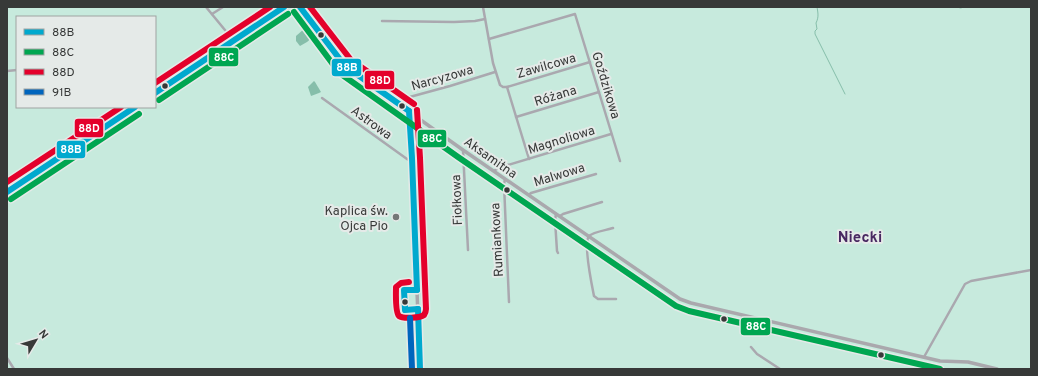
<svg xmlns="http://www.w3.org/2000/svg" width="1038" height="376" viewBox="0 0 1038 376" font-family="Overpass,sans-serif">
  <rect width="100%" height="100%" fill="#e6e9e8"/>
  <path fill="#c7eadd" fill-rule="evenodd" d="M7 7H1031V369H7ZM17 17H155V107H17Z"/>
  <g fill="#86beaa">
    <polygon points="307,28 310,28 313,33 313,37 307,42 300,46 296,41 296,36 304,29"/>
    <polygon points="314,81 315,82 321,92 319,93 311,96 308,87"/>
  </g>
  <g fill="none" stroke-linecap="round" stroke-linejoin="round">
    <g stroke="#86beaa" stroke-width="1">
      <path d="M817 7C818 13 819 17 816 23L817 29 815 31V34L845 94"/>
      <polyline points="956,7 961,8 963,7"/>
    </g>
    <g stroke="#aaa8af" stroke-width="2.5">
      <polyline points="206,7 234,41"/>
      <polyline points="483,7 493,63 500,85 503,87 507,87 590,62"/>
      <polyline points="212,14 223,7"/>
      <polyline points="382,21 454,22 475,21 485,19"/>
      <polyline points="489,39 575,14 620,161"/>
      <polyline points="7,71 17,70"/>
      <polyline points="507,87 529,159"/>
      <polyline points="322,98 407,159 412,161"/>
      <polyline points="395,101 450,86 495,72"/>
      <polyline points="115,107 122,116"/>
      <polyline points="516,117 599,92"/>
      <polyline points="463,150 468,250"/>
      <polyline points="494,171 498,168 611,134"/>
      <polyline points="505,179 504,184 509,302"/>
      <polyline points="529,195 531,193 596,174"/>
      <polyline points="556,214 555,220 557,251 558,253"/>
      <polyline points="560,216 563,214 602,202"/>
      <path d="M613 228C607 230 593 232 589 236 583 243 592 286 594 296L598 299H616"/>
      <polyline points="751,347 757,354 780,369"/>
      <polyline points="924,357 965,284 971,281 1031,270"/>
      <polyline points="7,358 14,369"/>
    </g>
    <g stroke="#aaa8ad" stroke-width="3.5">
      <polyline points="300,7 338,58 346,67 463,150 680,299 691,303 940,361 968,362 997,369"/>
      <polyline points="155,93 234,41 284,7"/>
      <polyline points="409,111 412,161 420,369"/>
      <polyline points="7,192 135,107"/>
    </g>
    <g stroke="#e5eae8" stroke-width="9">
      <g id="bus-1">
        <polyline points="300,7 345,66 409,111"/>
        <polyline points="155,93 284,7"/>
        <polyline points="409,111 412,158 417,290"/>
        <polyline points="7,192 135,107"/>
        <polyline points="417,290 404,290 405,310 418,309"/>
        <polyline points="418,309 420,369"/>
      </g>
    </g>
    <g stroke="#e5eae8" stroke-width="9">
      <g id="bus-2">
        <polyline points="294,12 332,63 341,74 458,157 676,306 689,311 940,369"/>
        <polyline points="159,100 288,14"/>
        <polyline points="11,199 139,114"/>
      </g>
    </g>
    <g stroke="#e5eae8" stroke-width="9">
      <g id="bus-3">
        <polyline points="310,7 351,60 414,104"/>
        <polyline points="155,83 270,7"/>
        <polyline points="7,182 121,107"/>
        <path d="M409 282 401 283 396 287C396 293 395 312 399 316 403 319 420 318 424 315 426 312 426 311 426 309L420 158 417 110"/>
      </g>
    </g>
    <g stroke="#e5eae8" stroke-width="9">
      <polyline id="bus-4" points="410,318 412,369"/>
    </g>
    <use href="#bus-1" stroke="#00a9ce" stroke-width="6"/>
    <use href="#bus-2" stroke="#00a651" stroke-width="6"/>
    <use href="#bus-3" stroke="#e4002b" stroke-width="6"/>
    <use href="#bus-4" stroke="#0065bd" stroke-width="6"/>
  </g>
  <g fill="#373938" stroke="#e5eae8" stroke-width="1.5">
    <circle cx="321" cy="35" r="3.5"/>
    <circle cx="165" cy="86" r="3.5"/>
    <circle cx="402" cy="106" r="3.5"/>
    <circle cx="507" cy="190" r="3.5"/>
    <circle cx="405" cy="302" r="3.5"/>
    <circle cx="724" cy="319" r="3.5"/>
    <circle cx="881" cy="355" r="3.5"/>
  </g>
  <circle fill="#747776" stroke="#e5eae8" stroke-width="1.5" cx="396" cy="217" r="4"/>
  <g text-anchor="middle" stroke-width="4" stroke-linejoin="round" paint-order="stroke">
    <g font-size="13" fill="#373938" stroke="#e5eae8">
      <text transform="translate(546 65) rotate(-16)" y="5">Zawilcowa</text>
      <text transform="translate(442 77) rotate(-16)" y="5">Narcyzowa</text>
      <text transform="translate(607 85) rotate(73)" y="5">Goździkowa</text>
      <text transform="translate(555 95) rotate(-17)" y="5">Różana</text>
      <text transform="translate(372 122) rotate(36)" y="5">Astrowa</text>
      <text transform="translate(561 139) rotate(-17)" y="5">Magnoliowa</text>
      <text transform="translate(491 157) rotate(35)" y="5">Aksamitna</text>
      <text transform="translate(559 174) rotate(-17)" y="5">Malwowa</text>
      <text transform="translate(456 200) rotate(-92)" y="5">Fiołkowa</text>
      <text transform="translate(496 240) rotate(-93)" y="5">Rumiankowa</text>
    </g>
    <g font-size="13" fill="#373938" stroke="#e5eae8" text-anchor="end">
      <text x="388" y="215">Kaplica św.<tspan x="388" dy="15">Ojca Pio</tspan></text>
    </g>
    <g font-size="15" font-weight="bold" fill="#482861" stroke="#e5eae8">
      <text x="860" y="242">Niecki</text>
    </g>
  </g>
  <g stroke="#e5eae8" stroke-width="1.5">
    <rect x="208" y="47" width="31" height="20" rx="4" fill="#00a651"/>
    <rect x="331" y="58" width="31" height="19" rx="4" fill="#00a9ce"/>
    <rect x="364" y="70" width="31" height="20" rx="4" fill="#e4002b"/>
    <rect x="74" y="118" width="30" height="20" rx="4" fill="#e4002b"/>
    <rect x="417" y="129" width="30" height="19" rx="4" fill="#00a651"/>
    <rect x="56" y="140" width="30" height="19" rx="4" fill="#00a9ce"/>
    <rect x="740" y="317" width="31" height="19" rx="4" fill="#00a651"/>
  </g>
  <g font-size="11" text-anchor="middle" font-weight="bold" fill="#fff">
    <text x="224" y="61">88C</text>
    <text x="347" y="71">88B</text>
    <text x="380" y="84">88D</text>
    <text x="89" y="132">88D</text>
    <text x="432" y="142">88C</text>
    <text x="71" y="153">88B</text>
    <text x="756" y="330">88C</text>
  </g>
  <rect width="1038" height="376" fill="none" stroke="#373938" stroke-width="16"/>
  <rect x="16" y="16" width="140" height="92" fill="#e5eae8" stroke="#9fa3a2"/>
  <rect x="24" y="29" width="20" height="6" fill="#00a9ce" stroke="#9fa3a2"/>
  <text x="52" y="36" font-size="12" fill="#373938">88B</text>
  <rect x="24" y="49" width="20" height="6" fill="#00a651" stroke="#9fa3a2"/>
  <text x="52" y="56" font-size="12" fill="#373938">88C</text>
  <rect x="24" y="69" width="20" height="6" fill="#e4002b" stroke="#9fa3a2"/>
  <text x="52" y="76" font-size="12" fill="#373938">88D</text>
  <rect x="24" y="89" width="20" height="6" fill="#0065bd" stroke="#9fa3a2"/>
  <text x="52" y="96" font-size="12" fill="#373938">91B</text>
  <g transform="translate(36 340) rotate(52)" stroke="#e5eae8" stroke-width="3" paint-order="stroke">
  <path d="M0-3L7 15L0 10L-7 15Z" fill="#373938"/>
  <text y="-6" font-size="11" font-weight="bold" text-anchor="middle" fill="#373938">N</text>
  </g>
</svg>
